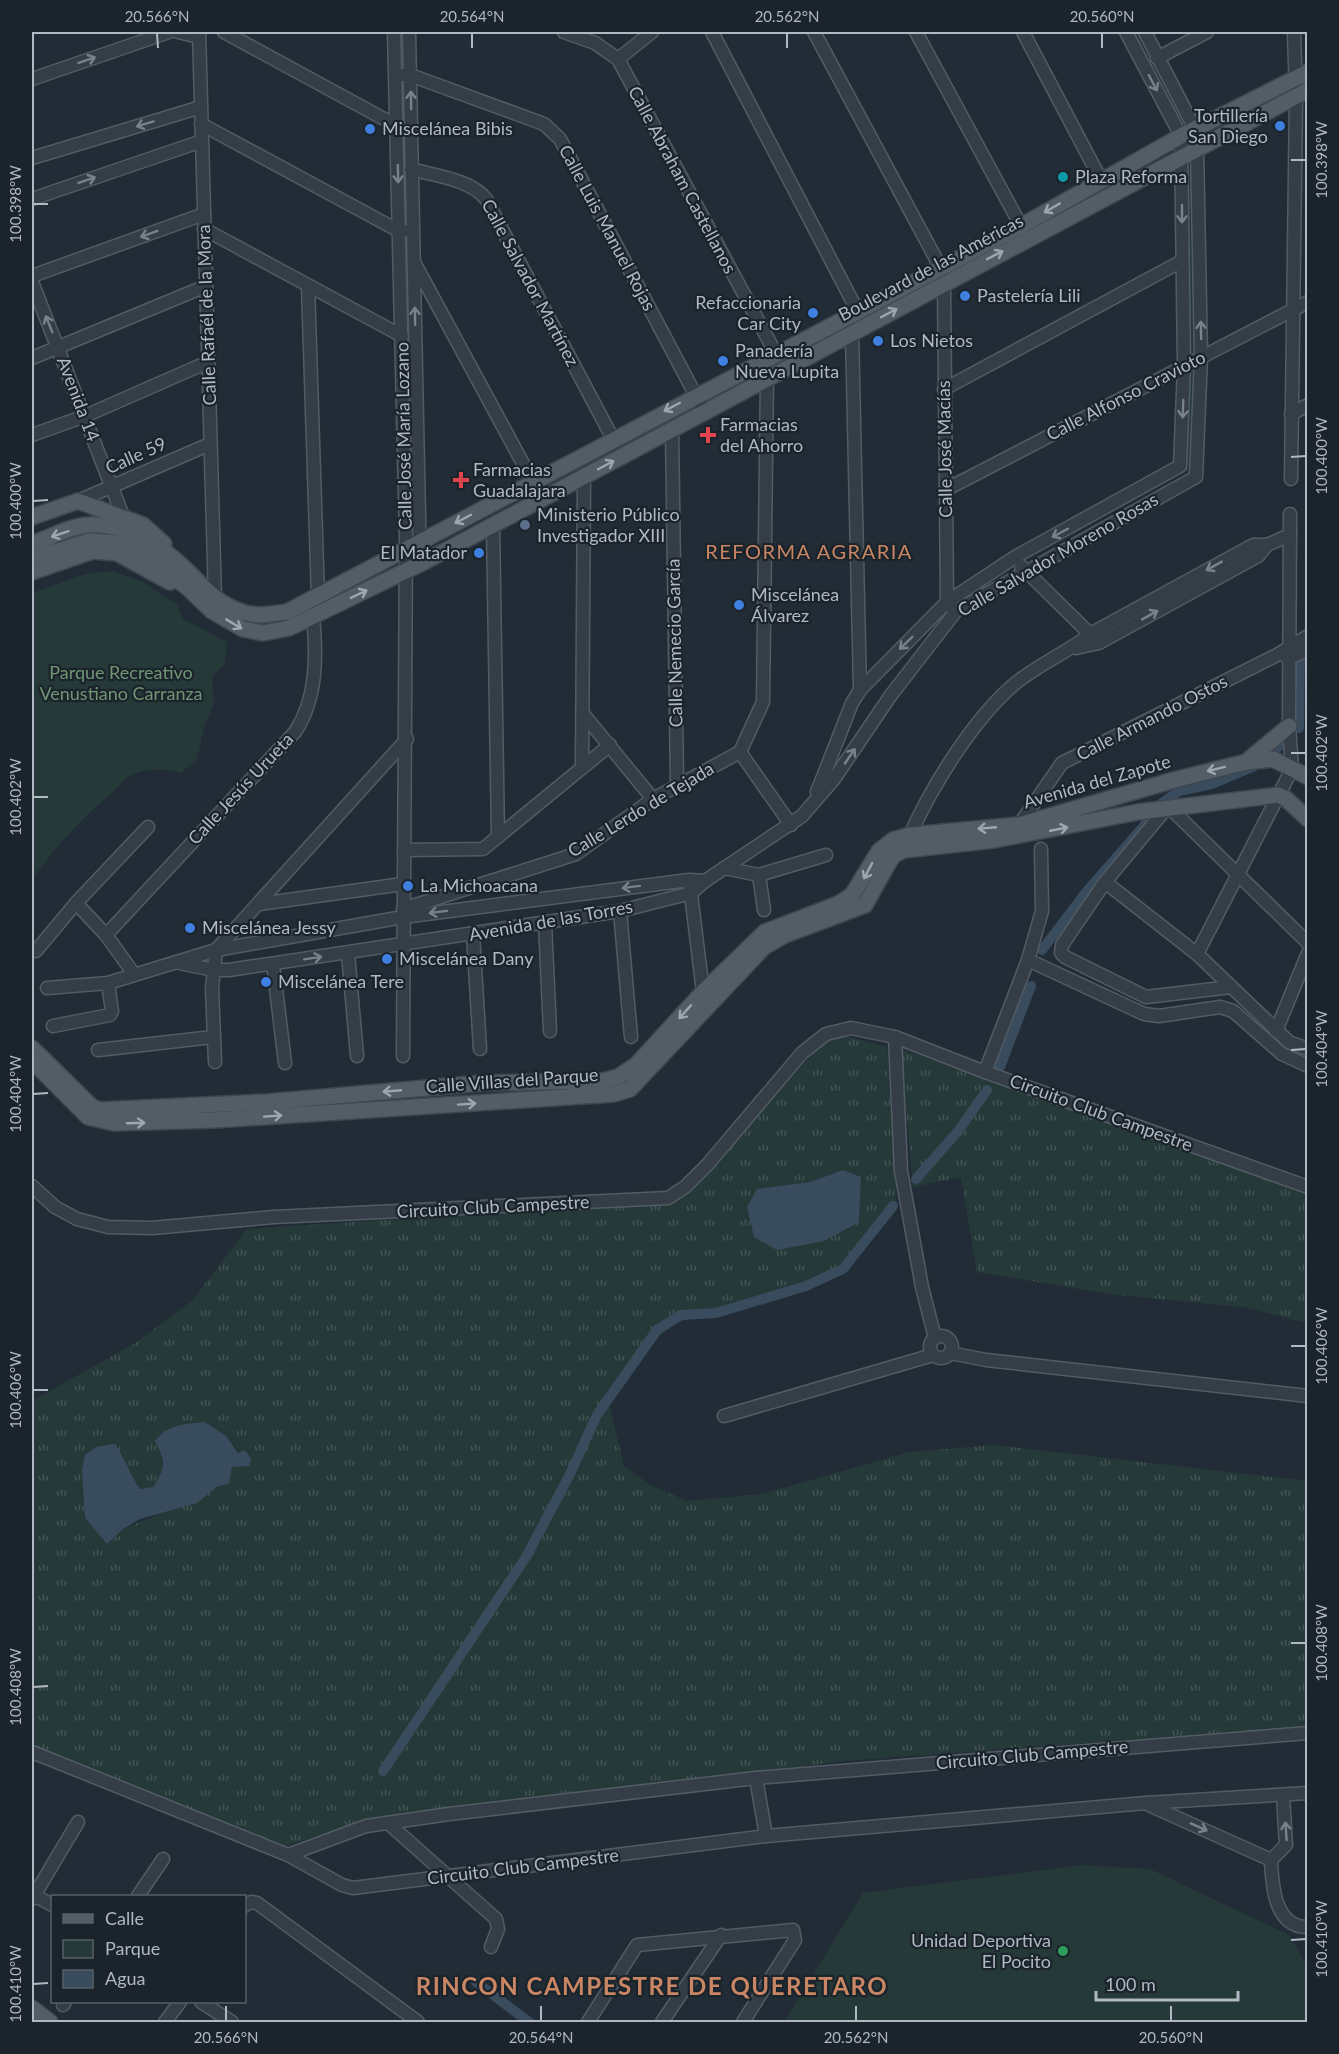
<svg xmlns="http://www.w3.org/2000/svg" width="1339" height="2054" viewBox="0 0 1339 2054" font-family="Lato,sans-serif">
  <defs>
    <pattern id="grass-tufts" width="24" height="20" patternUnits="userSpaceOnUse" patternTransform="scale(1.5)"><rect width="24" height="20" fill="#253938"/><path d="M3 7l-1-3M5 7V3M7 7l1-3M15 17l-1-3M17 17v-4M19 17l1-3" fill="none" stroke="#425453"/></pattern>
  </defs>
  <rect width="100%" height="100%" fill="#222c36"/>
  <g fill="url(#grass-tufts)" fill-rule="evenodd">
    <path d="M850 1037 887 1047 897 1210 845 1271 786 1295 677 1322 647 1346 609 1405 624 1466 652 1486 687 1501 762 1494 909 1452 995 1445 1307 1481V1727L843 1761 352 1826 279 1848 32 1749V1401L137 1342 192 1301 247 1229 661 1202 722 1154 810 1057 833 1038ZM843 1170 861 1177 859 1222 757 1189 810 1182ZM226 1436 250 1466 232 1467 167 1511 123 1529 108 1544 85 1518V1501L123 1454 130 1476 140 1489 153 1487 164 1471 162 1454Z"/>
    <polygon points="901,1049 1307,1194 1307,1323 1243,1307 1109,1294 977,1272 961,1177 913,1187"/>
  </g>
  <g fill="#253938">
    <polygon points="1131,32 1138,32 1186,120 1179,123"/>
    <polygon points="1194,167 1194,350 1186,355 1185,171"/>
    <polygon points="1195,364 1193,475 1185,471 1186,368"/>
    <path d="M112 571 141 581 177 605 183 619 227 642 225 664 212 677 214 703 204 727 197 759 181 773C164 768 148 768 131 775 124 779 120 786 114 791 82 818 57 845 32 879V593L85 574Z"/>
    <polygon points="1082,1865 1150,1869 1289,1935 1307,1966 1307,2022 784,2022 863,1893"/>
  </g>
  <g fill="#394c5e">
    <polygon points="843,1170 861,1177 859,1222 824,1241 777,1250 754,1237 747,1207 757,1189 810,1182"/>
    <path d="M205 1422 226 1436 238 1453 245 1450 251 1459 250 1466 232 1467 229 1484 218 1486 197 1503 140 1519 123 1529 107 1544 85 1518 82 1469 85 1455 96 1447 114 1444C126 1457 129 1474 140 1489L153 1487C166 1468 166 1461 155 1441 167 1424 187 1424 205 1422Z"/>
  </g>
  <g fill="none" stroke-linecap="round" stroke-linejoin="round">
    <g stroke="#394c5e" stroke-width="10">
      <polyline points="400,32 401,63"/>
      <polyline points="402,90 405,225"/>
      <polyline points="406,254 413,535"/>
      <polyline points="1299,728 1300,646"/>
      <polyline points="1272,753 1284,741"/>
      <polyline points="1159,805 1179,791 1212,784 1255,766"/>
      <polyline points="1042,950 1087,891 1150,819"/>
      <polyline points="1000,1067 1031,986"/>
      <polyline points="916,1179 959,1130 987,1090"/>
      <polyline points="383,1771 526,1557 569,1476 597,1415 657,1330 681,1315 716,1313 806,1286 843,1269 893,1206"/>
      <polyline points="476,1982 529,2022"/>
    </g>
    <g stroke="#535c64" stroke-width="15">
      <g id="minor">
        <polyline points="178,32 199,37"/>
        <polyline points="199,32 215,599"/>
        <polyline points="224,32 397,126"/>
        <polyline points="394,32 406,539 403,1056"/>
        <polyline points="409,32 420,564"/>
        <polyline points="564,32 595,43 618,59 776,354"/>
        <polyline points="712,32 858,312"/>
        <polyline points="814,32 935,257 944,284 947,602 951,606"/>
        <polyline points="916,32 1021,226"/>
        <polyline points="1023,32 1101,180"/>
        <polyline points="1157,58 1207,32"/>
        <polyline points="618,59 652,32"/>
        <polyline points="403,75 410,75 544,124 560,139 704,411"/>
        <polyline points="32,79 169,32"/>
        <polyline points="201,124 399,231 404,231"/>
        <polyline points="32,158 201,107"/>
        <path d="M411 169C435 176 470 179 486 199L613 439"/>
        <polyline points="32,199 202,141"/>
        <polyline points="204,229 402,336"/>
        <polyline points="415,264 533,482"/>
        <polyline points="32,276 204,214"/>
        <polyline points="32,282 123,516"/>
        <polyline points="308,286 318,597"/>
        <polyline points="852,333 860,690"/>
        <polyline points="32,358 206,286"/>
        <polyline points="944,389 1182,261"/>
        <polyline points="1291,414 1308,405"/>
        <polyline points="672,429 677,785"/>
        <polyline points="32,435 85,416 208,362"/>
        <polyline points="1291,479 1296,97 1294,32"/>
        <polyline points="945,490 1308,302"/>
        <polyline points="78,501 210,444"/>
        <polyline points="493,525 498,837"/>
        <polyline points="1021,566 1096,640"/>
        <polyline points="1076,648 1099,643 1258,556 1267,545 1290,535"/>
        <polyline points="1285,656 1291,657 1308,650"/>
        <polyline points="584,715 653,799"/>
        <polyline points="740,752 763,702 767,378"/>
        <polyline points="740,752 791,825"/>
        <polyline points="582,768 584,476"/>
        <polyline points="817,792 852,703 860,690 947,602 1015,557 1180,466 1184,366 1181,136 1126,32"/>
        <polyline points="1171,809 1308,943"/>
        <polyline points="1165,810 1105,882 1062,945 1061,953 1065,957 1146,997 1231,987"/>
        <polyline points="1019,825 1062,763 1277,655 1308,636"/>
        <path d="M910 835C932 786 971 723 1011 687 1033 667 1067 653 1092 633L1253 545H1267"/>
        <polyline points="404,850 483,849 610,745"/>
        <polyline points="724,868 759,875 826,855"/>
        <polyline points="759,875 764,910"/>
        <polyline points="705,881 802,816 834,779 891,695 956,611 1196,477 1201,357 1197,147 1195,129 1145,32"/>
        <polyline points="1105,882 1197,954 1289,1042 1308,1049"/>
        <polyline points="690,886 703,992"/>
        <polyline points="76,903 106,935 134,974"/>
        <polyline points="259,904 403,884"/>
        <polyline points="403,909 576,854 653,799 740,752"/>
        <polyline points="620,911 631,1037"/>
        <polyline points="545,923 550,1031"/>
        <polyline points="473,934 480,1049"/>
        <path d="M106 935 295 732C317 699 317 656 313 617"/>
        <polyline points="36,951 76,903 148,827"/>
        <polyline points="348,953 357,1056"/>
        <polyline points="1197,954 1292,769 1289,726 1290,514"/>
        <polyline points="1028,960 1144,1014 1159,1016 1220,1007 1233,1011 1282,1054 1308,1066"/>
        <polyline points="273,964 285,1063"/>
        <polyline points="47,988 108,983 216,950 403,917 689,880 705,881 691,893 620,911 229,970 214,970 179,963"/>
        <polyline points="53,1026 110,1015 112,1011 108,983"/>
        <polyline points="1276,1031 1308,953"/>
        <polyline points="895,1037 901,1171 922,1287 935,1338"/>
        <polyline points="98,1050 213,1037"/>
        <polyline points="215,1062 212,988 216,950 407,739"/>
        <polyline points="985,1072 1028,960 1042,911 1041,849"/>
        <polyline points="32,1186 55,1207 77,1219 108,1227 152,1228 274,1217 668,1198 685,1187 708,1164 802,1053 826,1034 851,1028 895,1037 985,1072 1308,1187"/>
        <circle cx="941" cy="1347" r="11"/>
        <polyline points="950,1353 986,1360 1308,1396"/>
        <polyline points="724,1416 933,1355"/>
        <polyline points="32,1752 288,1855 342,1885 353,1888 766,1836 1146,1803 1308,1793"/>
        <polyline points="756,1778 766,1836"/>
        <path d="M1283 1795 1286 1845 1271 1860C1272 1884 1274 1928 1308 1927"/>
        <polyline points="1149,1805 1271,1860"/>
        <polyline points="388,1823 496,1919 498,1929 491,1947"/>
        <polyline points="288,1855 366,1826 449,1814 756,1778 1308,1733"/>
        <polyline points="32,1894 52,1905"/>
        <polyline points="138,1896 163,1859"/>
        <polyline points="32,1899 78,1822"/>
        <polyline points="244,1906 251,1902 257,1903 418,2022"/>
        <polyline points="201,2002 232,2022"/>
        <polyline points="63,2005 65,2002"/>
        <polyline points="165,2022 180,2002"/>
        <polyline points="588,2022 637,1945 793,1930 795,1940 743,2022"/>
        <polyline points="662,2022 721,1935"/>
      </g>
    </g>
    <g stroke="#3f4750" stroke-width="18">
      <g id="major">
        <polyline points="32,517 78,501 143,525 164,544"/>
        <path d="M32 544C49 538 70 526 89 525 121 522 158 544 180 564 200 582 215 604 242 612 257 617 272 614 287 612L1021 226 1181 136 1308 72"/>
        <polyline points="32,559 90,541 131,544 188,588 212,611 243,629 263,633 289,628 424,562 1308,90"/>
        <polyline points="32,572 93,551 117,553 170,582"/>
        <polyline points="1246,762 1289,726"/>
        <polyline points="32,1048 92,1107 100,1110 267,1102 483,1083 603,1081 618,1077 636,1065 703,992 765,932 838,904 852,895 879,851 893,840 910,835 1019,825 1174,780 1246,762 1273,759 1308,777"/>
        <polyline points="32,1061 88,1117 114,1123 214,1120 614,1094 630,1089 764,947 785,935 865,905 889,862 894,855 904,850 994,840 1138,812 1278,795 1285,798 1308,819"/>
        <polyline points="32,2008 50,2022"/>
      </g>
    </g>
    <use href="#minor" stroke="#353e46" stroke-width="12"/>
    <use href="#major" stroke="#535d66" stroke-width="15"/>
  </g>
  <defs><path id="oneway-shaft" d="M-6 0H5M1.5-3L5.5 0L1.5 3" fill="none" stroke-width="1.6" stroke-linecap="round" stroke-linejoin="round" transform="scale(1.5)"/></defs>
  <g stroke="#79828b">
    <use href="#oneway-shaft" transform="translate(87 60) rotate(-19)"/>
    <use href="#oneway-shaft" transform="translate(1153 83) rotate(62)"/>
    <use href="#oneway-shaft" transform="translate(411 100) rotate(-91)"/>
    <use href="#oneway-shaft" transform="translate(145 124) rotate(163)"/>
    <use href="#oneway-shaft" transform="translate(398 174) rotate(89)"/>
    <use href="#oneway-shaft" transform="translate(87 180) rotate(-19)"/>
    <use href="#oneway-shaft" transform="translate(1182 214) rotate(90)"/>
    <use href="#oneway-shaft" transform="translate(149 234) rotate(160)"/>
    <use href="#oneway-shaft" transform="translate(415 316) rotate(-91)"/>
    <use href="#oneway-shaft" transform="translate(49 324) rotate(-112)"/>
    <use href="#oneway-shaft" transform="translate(1201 330) rotate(-91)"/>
    <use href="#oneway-shaft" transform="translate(1183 409) rotate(92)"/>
    <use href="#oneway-shaft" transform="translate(1060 533) rotate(152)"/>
    <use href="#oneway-shaft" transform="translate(1214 566) rotate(151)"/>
    <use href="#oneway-shaft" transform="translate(1150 615) rotate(-29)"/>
    <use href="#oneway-shaft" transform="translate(906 643) rotate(136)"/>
    <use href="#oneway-shaft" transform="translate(850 756) rotate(-56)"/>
    <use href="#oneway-shaft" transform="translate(631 887) rotate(173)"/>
    <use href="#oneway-shaft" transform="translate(438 912) rotate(173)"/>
    <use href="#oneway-shaft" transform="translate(313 958) rotate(-9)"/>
    <use href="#oneway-shaft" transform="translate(1199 1827) rotate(24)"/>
    <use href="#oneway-shaft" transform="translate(1286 1831) rotate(-94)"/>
  </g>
  <g stroke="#9da7b0">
    <use href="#oneway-shaft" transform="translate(1052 208) rotate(150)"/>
    <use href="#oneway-shaft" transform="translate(995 255) rotate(-28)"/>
    <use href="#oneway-shaft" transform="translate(889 313) rotate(-28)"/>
    <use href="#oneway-shaft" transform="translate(672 407) rotate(152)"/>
    <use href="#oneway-shaft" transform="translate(606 465) rotate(-28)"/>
    <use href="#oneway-shaft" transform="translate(463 519) rotate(152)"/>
    <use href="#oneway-shaft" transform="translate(60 534) rotate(162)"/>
    <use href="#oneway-shaft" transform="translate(359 594) rotate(-26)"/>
    <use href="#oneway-shaft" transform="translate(234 624) rotate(31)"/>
    <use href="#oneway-shaft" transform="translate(1216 769) rotate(166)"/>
    <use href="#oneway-shaft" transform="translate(987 828) rotate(175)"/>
    <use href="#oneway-shaft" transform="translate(1059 829) rotate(-11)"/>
    <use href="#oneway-shaft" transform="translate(868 871) rotate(118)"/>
    <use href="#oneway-shaft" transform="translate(685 1012) rotate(132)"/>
    <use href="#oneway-shaft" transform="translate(392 1091) rotate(175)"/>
    <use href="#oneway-shaft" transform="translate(467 1104) rotate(-4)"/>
    <use href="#oneway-shaft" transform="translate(273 1116) rotate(-4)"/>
    <use href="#oneway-shaft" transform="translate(136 1123) rotate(-2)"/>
  </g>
  <path fill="none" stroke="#b0b9c3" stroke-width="2" d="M157 33 158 48M472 33V48M787 33V48M1102 33V48M1291 160H1306M33 204H48M1291 457 1306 456M33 501 48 500M1291 753H1306M33 797H48M1291 1050 1306 1049M33 1094 48 1093M1291 1346H1306M33 1390H48M1291 1643H1306M33 1687 48 1686M1291 1940 1306 1939M33 1984 48 1983M226 2006V2021M541 2006V2021M856 2006V2021M1171 2006V2021"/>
  <g fill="#3f7fe0" stroke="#1b232b" stroke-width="2">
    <circle cx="1280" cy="126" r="6"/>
    <circle cx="370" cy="129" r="6"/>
    <circle cx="965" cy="296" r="6"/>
    <circle cx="813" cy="313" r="6"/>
    <circle cx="878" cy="341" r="6"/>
    <circle cx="723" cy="361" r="6"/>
    <circle cx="479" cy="553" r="6"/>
    <circle cx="739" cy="605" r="6"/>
    <circle cx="408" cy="886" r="6"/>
    <circle cx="190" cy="928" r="6"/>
    <circle cx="387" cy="959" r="6"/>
    <circle cx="266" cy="982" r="6"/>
  </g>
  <circle fill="#0f9aa8" stroke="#1b232b" stroke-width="2" cx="1063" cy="177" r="6"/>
  <g fill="#e0444e" stroke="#1b232b" stroke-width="2">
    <path d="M705 426h6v6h6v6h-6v6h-6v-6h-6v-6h6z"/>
    <path d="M458 471h6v6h6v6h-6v6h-6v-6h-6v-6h6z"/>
  </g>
  <circle fill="#5c6f8a" stroke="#1b232b" stroke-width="2" cx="525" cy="525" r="6"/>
  <circle fill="#2e9e5b" stroke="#1b232b" stroke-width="2" cx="1063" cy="1951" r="6"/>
  <g text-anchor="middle" stroke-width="4.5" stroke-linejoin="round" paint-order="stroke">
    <g font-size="18" fill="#b0b9c3" stroke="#1b232b" text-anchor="start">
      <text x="1268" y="122" text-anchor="end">Tortillería<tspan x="1268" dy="21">San Diego</tspan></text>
      <text x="382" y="135">Miscelánea Bibis</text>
      <text x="1075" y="183">Plaza Reforma</text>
      <text x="977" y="302">Pastelería Lili</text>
      <text x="801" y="309" text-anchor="end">Refaccionaria<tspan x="801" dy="21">Car City</tspan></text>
      <text x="890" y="347">Los Nietos</text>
      <text x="735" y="357">Panadería<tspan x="735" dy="21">Nueva Lupita</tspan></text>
      <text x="720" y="431">Farmacias<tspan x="720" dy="21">del Ahorro</tspan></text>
      <text x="473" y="476">Farmacias<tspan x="473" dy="21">Guadalajara</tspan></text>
      <text x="537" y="521">Ministerio Público<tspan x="537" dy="21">Investigador XIII</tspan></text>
      <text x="467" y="559" text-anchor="end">El Matador</text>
      <text x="751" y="601">Miscelánea<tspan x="751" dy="21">Álvarez</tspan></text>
      <text x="420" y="892">La Michoacana</text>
      <text x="202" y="934">Miscelánea Jessy</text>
      <text x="399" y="965">Miscelánea Dany</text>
      <text x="278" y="988">Miscelánea Tere</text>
      <text x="1051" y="1947" text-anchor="end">Unidad Deportiva<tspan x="1051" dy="21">El Pocito</tspan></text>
    </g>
    <g font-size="18" fill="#b0b9c3" stroke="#1b232b">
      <text transform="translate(682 180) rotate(62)" y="6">Calle Abraham Castellanos</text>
      <text transform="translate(607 228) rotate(62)" y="6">Calle Luis Manuel Rojas</text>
      <text transform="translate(931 268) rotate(-28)" y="6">Boulevard de las Américas</text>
      <text transform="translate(530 283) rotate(62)" y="6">Calle Salvador Martínez</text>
      <text transform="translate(207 315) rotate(-92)" y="6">Calle Rafaél de la Mora</text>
      <text transform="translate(1126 396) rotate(-27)" y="6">Calle Alfonso Cravioto</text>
      <text transform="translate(78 399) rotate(69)" y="6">Avenida 14</text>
      <text transform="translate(404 436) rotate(-91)" y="6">Calle José María Lozano</text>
      <text transform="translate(945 449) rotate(-91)" y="6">Calle José Macías</text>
      <text transform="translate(136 456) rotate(-24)" y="6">Calle 59</text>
      <text transform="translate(1058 555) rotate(-30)" y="6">Calle Salvador Moreno Rosas</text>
      <text transform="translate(675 643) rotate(-91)" y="6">Calle Nemecio García</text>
      <text transform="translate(1152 718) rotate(-27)" y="6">Calle Armando Ostos</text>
      <text transform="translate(1097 782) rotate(-16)" y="6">Avenida del Zapote</text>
      <text transform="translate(241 789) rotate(-47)" y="6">Calle Jesús Urueta</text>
      <text transform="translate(641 810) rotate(-31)" y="6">Calle Lerdo de Tejada</text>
      <text transform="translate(551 921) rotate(-10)" y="6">Avenida de las Torres</text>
      <text transform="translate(512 1081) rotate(-4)" y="6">Calle Villas del Parque</text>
      <text transform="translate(1101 1113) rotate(20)" y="6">Circuito Club Campestre</text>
      <text transform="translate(493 1207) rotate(-3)" y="6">Circuito Club Campestre</text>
      <text transform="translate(1032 1755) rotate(-5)" y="6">Circuito Club Campestre</text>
      <text transform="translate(523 1867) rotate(-7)" y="6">Circuito Club Campestre</text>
    </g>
    <g font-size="18" fill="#709675" stroke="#1b232b">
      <text x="121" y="679">Parque Recreativo<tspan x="121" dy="21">Venustiano Carranza</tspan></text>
    </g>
    <g font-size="20" letter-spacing="1.5" fill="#c98664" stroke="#1b232b">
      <text x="809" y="559">REFORMA AGRARIA</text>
    </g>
    <g font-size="24" font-weight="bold" letter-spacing="1.5" fill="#c98664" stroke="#1b232b">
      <text x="652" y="1995">RINCON CAMPESTRE DE QUERETARO</text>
    </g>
  </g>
  <rect width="1339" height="2054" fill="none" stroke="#1b232b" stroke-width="66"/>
  <rect x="51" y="1895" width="195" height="108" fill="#1b232b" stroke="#575f68" stroke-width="1.5"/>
  <rect x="63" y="1914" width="30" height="9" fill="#535d66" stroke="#575f68" stroke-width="1.5"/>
  <text x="105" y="1925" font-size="18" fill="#b0b9c3">Calle</text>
  <rect x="63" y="1940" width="30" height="18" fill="#253938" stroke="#575f68" stroke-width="1.5"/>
  <text x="105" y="1955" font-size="18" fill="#b0b9c3">Parque</text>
  <rect x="63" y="1970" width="30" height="18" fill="#394c5e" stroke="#575f68" stroke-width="1.5"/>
  <text x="105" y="1985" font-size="18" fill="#b0b9c3">Agua</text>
  <path d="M1096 1991v9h142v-9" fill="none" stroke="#b0b9c3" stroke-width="3"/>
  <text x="1105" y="1991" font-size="18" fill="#b0b9c3" stroke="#1b232b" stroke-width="4.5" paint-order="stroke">100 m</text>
  <rect x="33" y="33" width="1273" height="1988" fill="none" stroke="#b0b9c3" stroke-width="2"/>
  <g font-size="15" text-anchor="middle" fill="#b0b9c3">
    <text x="157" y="22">20.566°N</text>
    <text x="472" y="22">20.564°N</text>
    <text x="787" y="22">20.562°N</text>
    <text x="1102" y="22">20.560°N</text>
    <text transform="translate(1322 160) rotate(-90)" y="5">100.398°W</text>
    <text transform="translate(16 204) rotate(-90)" y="5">100.398°W</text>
    <text transform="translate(1322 456) rotate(-90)" y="5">100.400°W</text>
    <text transform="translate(16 501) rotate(-90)" y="5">100.400°W</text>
    <text transform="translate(1322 753) rotate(-90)" y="5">100.402°W</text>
    <text transform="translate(16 797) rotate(-90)" y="5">100.402°W</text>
    <text transform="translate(1322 1049) rotate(-90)" y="5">100.404°W</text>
    <text transform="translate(16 1094) rotate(-90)" y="5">100.404°W</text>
    <text transform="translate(1322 1346) rotate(-90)" y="5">100.406°W</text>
    <text transform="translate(16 1390) rotate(-90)" y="5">100.406°W</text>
    <text transform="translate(1322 1643) rotate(-90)" y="5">100.408°W</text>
    <text transform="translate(16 1687) rotate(-90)" y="5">100.408°W</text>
    <text transform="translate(1322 1939) rotate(-90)" y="5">100.410°W</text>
    <text transform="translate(16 1984) rotate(-90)" y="5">100.410°W</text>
    <text x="226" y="2043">20.566°N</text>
    <text x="541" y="2043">20.564°N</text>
    <text x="856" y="2043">20.562°N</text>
    <text x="1171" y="2043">20.560°N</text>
  </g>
</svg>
